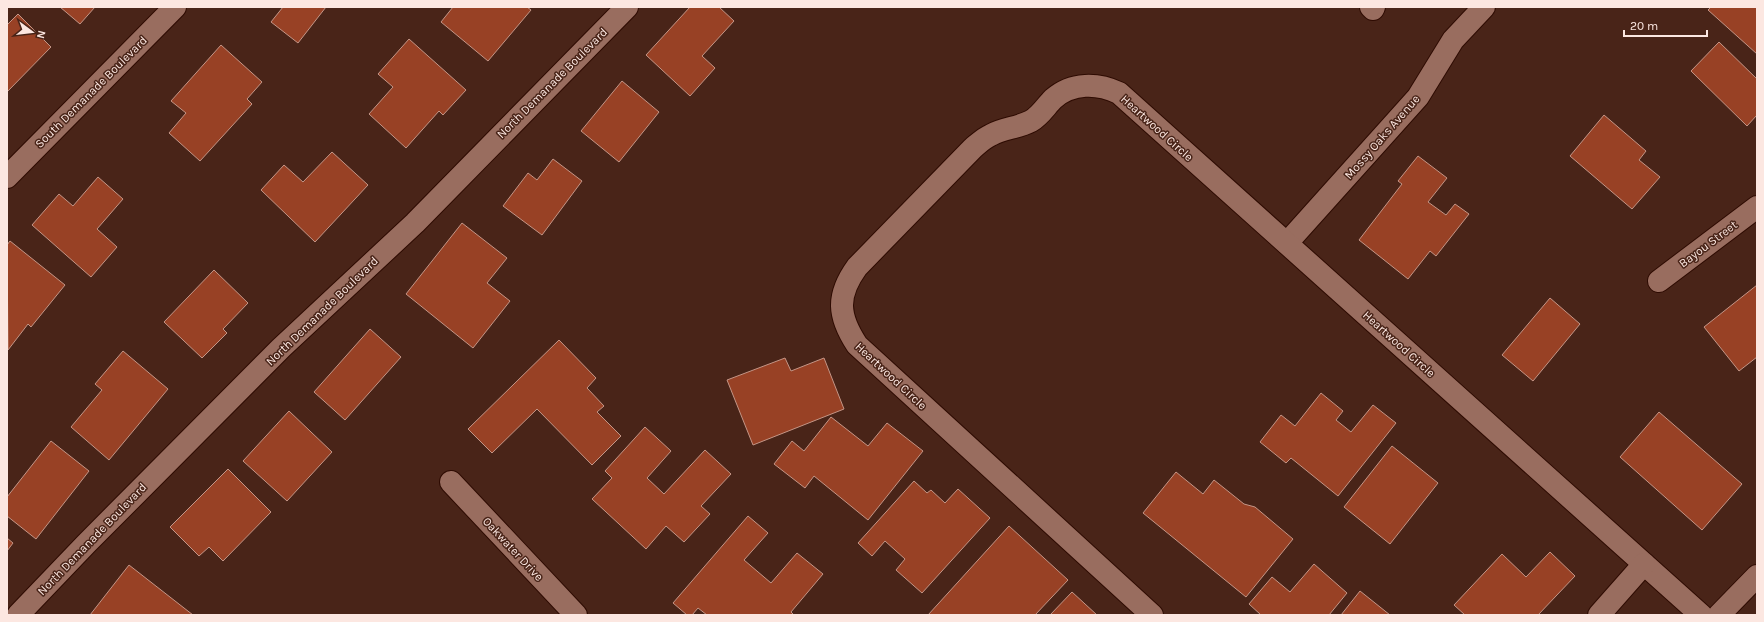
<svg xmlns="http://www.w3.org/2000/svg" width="1764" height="622" viewBox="0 0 1764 622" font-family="Karla,sans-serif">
  <rect width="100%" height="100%" fill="#492418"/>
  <g fill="#984125" stroke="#c49586">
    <polygon points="60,7 95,7 80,24"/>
    <polygon points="283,7 326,7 298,43 271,22"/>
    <polygon points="453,7 527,7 531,10 488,61 441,22"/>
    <polygon points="690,7 719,7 734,21 702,56 715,68 690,96 646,55"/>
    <polygon points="1711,7 1757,7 1757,54 1708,10"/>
    <polygon points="18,14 51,47 7,92 7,25"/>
    <polygon points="409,39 466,90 443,115 439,111 406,148 369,114 393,87 378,74"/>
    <polygon points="1719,42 1757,79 1757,115 1747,126 1691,71"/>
    <polygon points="221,45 262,82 247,99 252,104 200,161 169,133 186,113 171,101"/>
    <polygon points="622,81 659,112 619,162 581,131"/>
    <polygon points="1604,115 1646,151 1639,160 1660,177 1632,209 1570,156"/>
    <polygon points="332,152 368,185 315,242 261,190 284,165 303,182"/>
    <polygon points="1418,156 1447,178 1428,202 1446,215 1455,204 1469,214 1436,256 1430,251 1408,279 1359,240 1402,184 1398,181"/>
    <polygon points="553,159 582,181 542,235 503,206 528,173 537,180"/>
    <polygon points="98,177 123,199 97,229 117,247 91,277 32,225 59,194 73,206"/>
    <polygon points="462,223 507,258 487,283 510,301 473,348 406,294"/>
    <polygon points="10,241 65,285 31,327 28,324 8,350 7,245"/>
    <polygon points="214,270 248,303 223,329 227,333 202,358 164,322"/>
    <polygon points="1757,285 1757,357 1739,371 1704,327"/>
    <polygon points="1550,298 1580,324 1533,381 1502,355"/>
    <polygon points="370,329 401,357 345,420 314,392"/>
    <polygon points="559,340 596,378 587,388 604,406 597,412 621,436 592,465 537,409 492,453 468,429"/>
    <polygon points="123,351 168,389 109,460 71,427 102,390 95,384"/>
    <polygon points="785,358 791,371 824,358 844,409 753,445 727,380"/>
    <polygon points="1321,393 1343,411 1336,420 1351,432 1373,405 1396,423 1338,496 1291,458 1286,463 1260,442 1281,415 1295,426"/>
    <polygon points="289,411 332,452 287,501 243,461"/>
    <polygon points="1659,412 1742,484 1702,530 1620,457"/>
    <polygon points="831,417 868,446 887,423 923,451 868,520 814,476 805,488 774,464 792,441 804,451"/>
    <polygon points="645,427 671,451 647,478 664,494 705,450 731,474 701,506 710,514 684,542 666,526 646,549 592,499 612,478 605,471"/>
    <polygon points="51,441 89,471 36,539 7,516 7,497"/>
    <polygon points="1392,446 1438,483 1390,544 1344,507"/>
    <polygon points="228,469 271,512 223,561 209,547 199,556 170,527"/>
    <polygon points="1176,472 1203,494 1214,480 1244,504 1255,507 1293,539 1246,597 1143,513"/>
    <polygon points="914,481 927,493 931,490 945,503 958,489 990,518 922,593 896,570 905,559 885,541 872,556 858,543"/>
    <polygon points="748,516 768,533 744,560 771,583 797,553 823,574 791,612 794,615 707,615 698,608 692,615 687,615 673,603"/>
    <polygon points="1009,526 1068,580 1035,615 928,615"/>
    <polygon points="7,538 13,543 7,551"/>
    <polygon points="1550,552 1575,576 1538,615 1465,615 1454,605 1502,554 1526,577"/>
    <polygon points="1314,564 1347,593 1329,615 1261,615 1249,604 1272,577 1290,592"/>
    <polygon points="129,565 193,615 90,615"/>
    <polygon points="1360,591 1390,615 1341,615"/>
    <polygon points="1072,592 1097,615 1050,615"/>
  </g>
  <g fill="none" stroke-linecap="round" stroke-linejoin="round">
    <g stroke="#2e0b02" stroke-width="24">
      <g id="minor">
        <polyline points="1371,7 1373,9 1374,7"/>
        <polyline points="7,177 175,7"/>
        <polyline points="1287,243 1418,97 1453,40 1484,7"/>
        <polyline points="1659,281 1757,207"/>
        <polyline points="451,482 576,615"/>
        <polyline points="18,615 86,544 281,348 415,223 627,7"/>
        <path d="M1152 615 857 345C838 316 836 296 857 267L973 148C979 143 984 138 991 135 1003 128 1018 128 1031 121 1040 116 1046 106 1053 99 1072 82 1098 83 1119 93L1701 615"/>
        <polyline points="1599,615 1644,564"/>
        <polyline points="1719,615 1757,576"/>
      </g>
    </g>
    <use href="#minor" stroke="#996d5f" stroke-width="22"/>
  </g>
  <g text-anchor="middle" stroke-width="3" stroke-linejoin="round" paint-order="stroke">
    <g font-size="12" fill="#fce7e1" stroke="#492418">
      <text transform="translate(552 83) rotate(-45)" y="4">North Demanade Boulevard</text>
      <text transform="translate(91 92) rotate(-45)" y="4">South Demanade Boulevard</text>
      <text transform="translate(1157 128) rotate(42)" y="4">Heartwood Circle</text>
      <text transform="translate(1382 137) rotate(-49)" y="4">Mossy Oaks Avenue</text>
      <text transform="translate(1708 244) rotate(-37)" y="4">Bayou Street</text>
      <text transform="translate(322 311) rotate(-44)" y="4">North Demanade Boulevard</text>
      <text transform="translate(1399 344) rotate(42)" y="4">Heartwood Circle</text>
      <text transform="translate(891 376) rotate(43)" y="4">Heartwood Circle</text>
      <text transform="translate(92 539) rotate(-46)" y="4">North Demanade Boulevard</text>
      <text transform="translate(513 549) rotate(47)" y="4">Oakwater Drive</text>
    </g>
  </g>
  <rect width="1764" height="622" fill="none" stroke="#fce7e1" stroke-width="16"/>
  <g transform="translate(32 32) rotate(105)" stroke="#492418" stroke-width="3" paint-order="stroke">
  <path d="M0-3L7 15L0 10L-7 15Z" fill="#fce7e1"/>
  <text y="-6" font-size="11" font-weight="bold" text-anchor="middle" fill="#fce7e1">N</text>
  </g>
  <path d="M1624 30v6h83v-6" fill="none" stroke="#fce7e1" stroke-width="2"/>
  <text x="1630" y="30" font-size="12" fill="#fce7e1" stroke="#492418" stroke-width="3" paint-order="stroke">20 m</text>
</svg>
